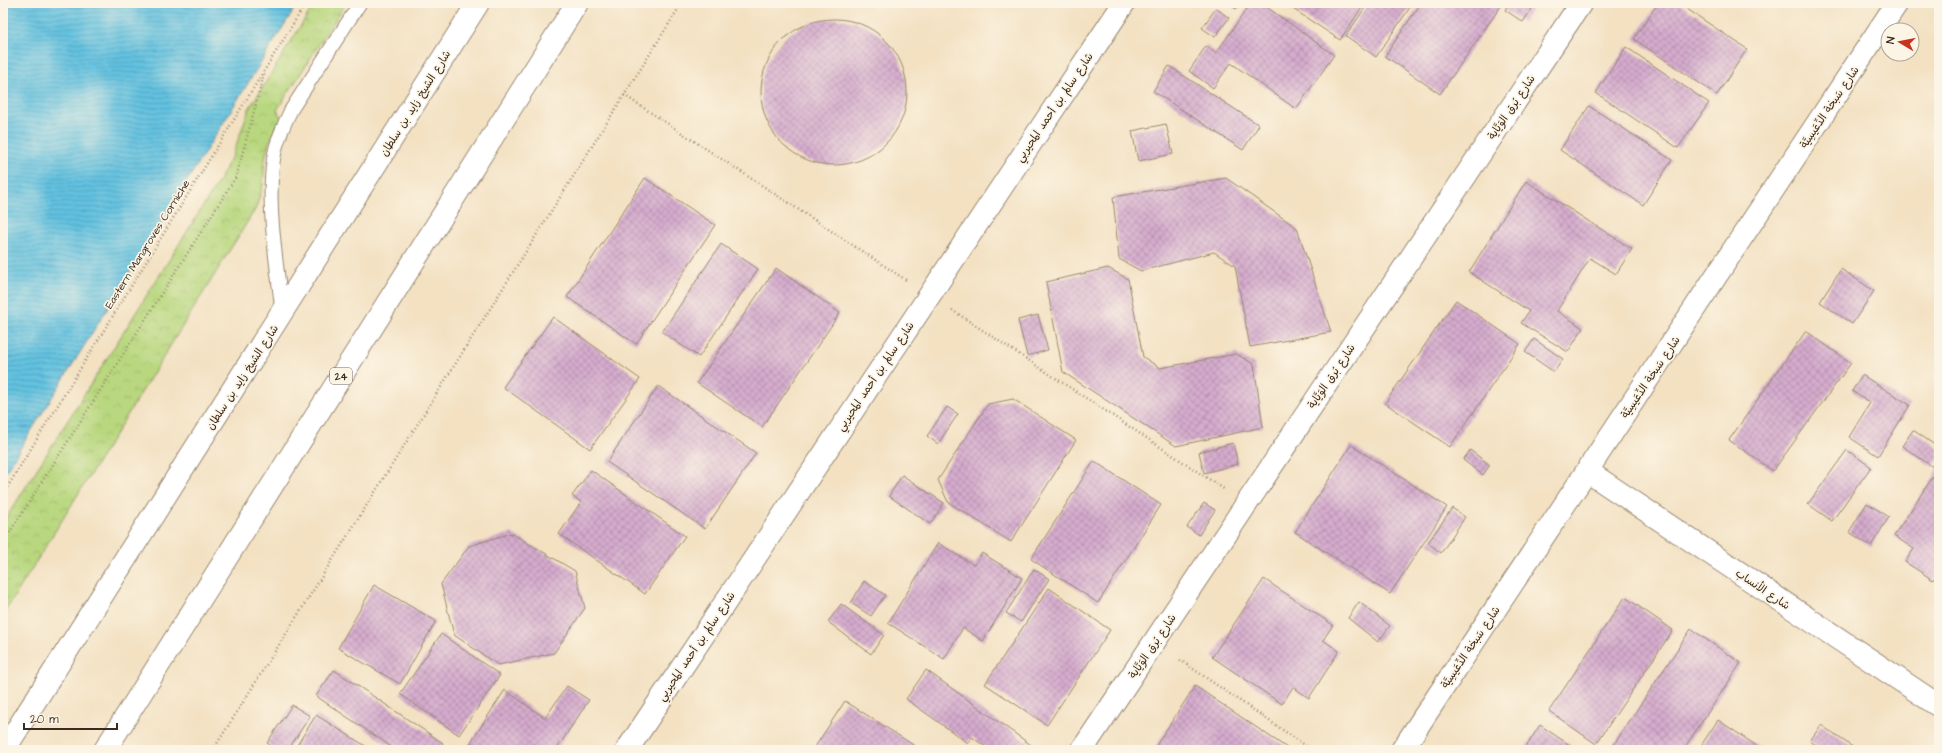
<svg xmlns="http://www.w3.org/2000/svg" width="1942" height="753" viewBox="0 0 1942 753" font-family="'Architects Daughter','Playpen Sans Arabic',sans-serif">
  <defs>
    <pattern id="park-crowns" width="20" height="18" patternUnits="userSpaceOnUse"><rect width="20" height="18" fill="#b8d77e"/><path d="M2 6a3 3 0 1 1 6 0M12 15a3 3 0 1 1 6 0" fill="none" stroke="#9fb96c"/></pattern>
    <pattern id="water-rules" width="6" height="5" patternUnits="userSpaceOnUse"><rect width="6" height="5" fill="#62c2e1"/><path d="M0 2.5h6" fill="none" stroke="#529eb6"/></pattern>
    <pattern id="building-cross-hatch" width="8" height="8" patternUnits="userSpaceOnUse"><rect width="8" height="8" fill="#d5acce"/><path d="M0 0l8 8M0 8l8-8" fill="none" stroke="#ae8ca7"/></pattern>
  </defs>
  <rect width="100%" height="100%" fill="#fcf5e5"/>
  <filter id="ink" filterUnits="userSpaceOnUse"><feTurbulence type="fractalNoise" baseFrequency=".025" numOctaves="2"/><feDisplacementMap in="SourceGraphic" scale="8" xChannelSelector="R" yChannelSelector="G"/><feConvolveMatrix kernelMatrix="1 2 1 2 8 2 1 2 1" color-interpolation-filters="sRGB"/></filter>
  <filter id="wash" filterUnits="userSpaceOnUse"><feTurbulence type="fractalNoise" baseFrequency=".012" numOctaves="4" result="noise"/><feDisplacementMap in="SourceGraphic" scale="16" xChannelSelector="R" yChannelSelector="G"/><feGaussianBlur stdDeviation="0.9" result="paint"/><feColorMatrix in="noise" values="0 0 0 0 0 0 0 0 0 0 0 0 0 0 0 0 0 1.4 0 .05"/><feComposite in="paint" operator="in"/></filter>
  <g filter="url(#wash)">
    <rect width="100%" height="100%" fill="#f3e1c2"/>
    <polygon fill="url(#park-crowns)" stroke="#7a804e" points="315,3 346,3 277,110 282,120 269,142 265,159 263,185 256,208 3,615 3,523 219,181 233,154 249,109"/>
    <polygon fill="url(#water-rules)" stroke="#4e7680" points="3,3 298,3 3,476"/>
    <g id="blocks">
      <g fill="url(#building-cross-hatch)">
        <polygon points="1228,3 1241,3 1236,9"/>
        <polygon points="1251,3 1261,3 1334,55 1296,109 1231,63 1213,88 1189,71 1206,46 1216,53"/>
        <polygon points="1284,3 1365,3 1340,40"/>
        <polygon points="1368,3 1413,3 1376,57 1346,36"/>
        <polygon points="1421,3 1503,3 1440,94 1385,56"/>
        <polygon points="1509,3 1536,3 1523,22 1505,10"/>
        <polygon points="1658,3 1678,3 1747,49 1717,95 1634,39"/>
        <polygon points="1216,8 1229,18 1215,37 1202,28"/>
        <circle cx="834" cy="92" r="73"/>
        <polygon points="1626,47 1709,103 1678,148 1596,93"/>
        <polygon points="1169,66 1259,125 1243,150 1153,91"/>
        <polygon points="1589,106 1672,160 1643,205 1560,150"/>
        <polygon points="1166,124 1173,154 1138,161 1132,131"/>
        <polygon points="645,178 715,225 636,344 567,297"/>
        <polygon points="1226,178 1297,228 1331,332 1250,347 1235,266 1214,252 1141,271 1119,259 1113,197"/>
        <polygon points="1526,181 1632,249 1616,274 1590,258 1557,311 1583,328 1568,352 1521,323 1529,311 1469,272"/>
        <polygon points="721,244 758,269 699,357 662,332"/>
        <polygon points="776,268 840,313 762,427 697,383"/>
        <polygon points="1108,268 1128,279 1143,357 1160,368 1236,354 1254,364 1263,427 1176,446 1063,372 1046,282"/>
        <polygon points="1841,269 1874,291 1852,324 1820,302"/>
        <polygon points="1456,300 1520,344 1450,447 1385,403"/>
        <polygon points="1038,315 1048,350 1027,356 1018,320"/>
        <polygon points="553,317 640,379 590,449 503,387"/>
        <polygon points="1806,331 1851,363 1773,471 1729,440"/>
        <polygon points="1534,339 1563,359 1554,372 1525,352"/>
        <polygon points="1862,375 1910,405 1878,456 1849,437 1870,403 1852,391"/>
        <polygon points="658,386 756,453 705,529 607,462"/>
        <polygon points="1013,399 1076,440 1011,542 948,502 938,480 988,404"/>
        <polygon points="947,407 958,414 938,444 927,436"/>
        <polygon points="1913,430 1939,448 1939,458 1933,467 1902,446"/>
        <polygon points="1233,443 1238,464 1204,473 1199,452"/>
        <polygon points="1351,445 1447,507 1390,594 1295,532"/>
        <polygon points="1470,450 1490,465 1483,475 1463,460"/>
        <polygon points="1847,450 1871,467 1832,521 1808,504"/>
        <polygon points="1094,461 1161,505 1098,603 1031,559"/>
        <polygon points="1939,467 1939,571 1933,580 1905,562 1914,549 1894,536"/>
        <polygon points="591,470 685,536 645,594 559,534 581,502 572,496"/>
        <polygon points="902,475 944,503 930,524 889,496"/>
        <polygon points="1204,503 1215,510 1199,535 1187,527"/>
        <polygon points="1867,503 1889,517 1871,546 1849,532"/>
        <polygon points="1452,508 1465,517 1441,553 1428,543"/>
        <polygon points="511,533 575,571 585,608 554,653 498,665 454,635 441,584 469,546"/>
        <polygon points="938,543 974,565 982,553 1022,578 983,641 963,628 944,659 888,623"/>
        <polygon points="1034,569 1049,579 1021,622 1006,613"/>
        <polygon points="1264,579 1333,625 1323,640 1339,651 1309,698 1293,687 1282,704 1212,657"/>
        <polygon points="864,581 885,595 871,616 851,603"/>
        <polygon points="374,585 436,621 400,684 338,648"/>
        <polygon points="1049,588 1110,630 1047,725 985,684"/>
        <polygon points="1625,597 1673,630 1596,744 1549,711"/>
        <polygon points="1359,602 1390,626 1378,642 1348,618"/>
        <polygon points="841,604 884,635 871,654 828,622"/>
        <polygon points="1691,629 1741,663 1683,750 1616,750 1612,747"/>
        <polygon points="441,634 500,675 459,735 400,694"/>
        <polygon points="334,670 443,743 438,750 396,750 316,696"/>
        <polygon points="926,670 1038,750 990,750 972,737 968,743 906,699"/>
        <polygon points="567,686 589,700 556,750 476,750 469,745 505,690 545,718"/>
        <polygon points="1195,686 1290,750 1153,750"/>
        <polygon points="845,701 921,750 813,750"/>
        <polygon points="292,705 310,716 288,750 277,750 267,743"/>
        <polygon points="316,715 372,750 294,750"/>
        <polygon points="1718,720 1763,750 1698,750"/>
        <polygon points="1540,725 1577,750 1524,750"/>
        <polygon points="1821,725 1857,750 1823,750 1810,741"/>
      </g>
    </g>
  </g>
  <g filter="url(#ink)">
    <use href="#blocks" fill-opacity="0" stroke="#978670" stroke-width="1"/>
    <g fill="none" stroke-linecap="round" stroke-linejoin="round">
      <g stroke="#978670" stroke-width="15">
        <path id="lane" d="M282 311C277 263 264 193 276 147 280 134 285 122 291 110L360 3"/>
      </g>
      <g stroke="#978670" stroke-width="24">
        <g id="street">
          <polyline points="1587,471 1939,706"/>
          <polyline points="627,750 1124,3"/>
          <polyline points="1082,750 1581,3"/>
          <polyline points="1402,750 1897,3"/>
        </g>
      </g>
      <g stroke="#978670" stroke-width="24">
        <g id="highway">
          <polyline points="4,750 478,3"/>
          <polyline points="105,750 577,3"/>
        </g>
      </g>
      <g stroke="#978670" stroke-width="2.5" stroke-dasharray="1 3" stroke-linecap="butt">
        <polyline points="624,95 906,280"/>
        <polyline points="952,310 1224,489"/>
        <polyline points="3,494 306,3"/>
        <polyline points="3,543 236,177 265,71"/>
        <polyline points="1180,660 1312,750"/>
        <polyline points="213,750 682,3"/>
      </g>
      <use href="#lane" stroke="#fff" stroke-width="13"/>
      <use href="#street" stroke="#fff" stroke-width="22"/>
      <use href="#highway" stroke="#fff" stroke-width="22"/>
    </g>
  </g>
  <g text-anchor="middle" stroke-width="3.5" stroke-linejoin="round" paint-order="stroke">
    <rect fill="#fcf5e5" stroke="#75675a" stroke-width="1" x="330" y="368" width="22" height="16" rx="3"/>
    <g font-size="10" font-weight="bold" fill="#3b2a1e">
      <text x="341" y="380">24</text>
    </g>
    <g font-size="11" fill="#3b2a1e" stroke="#fcf5e5">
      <text transform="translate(415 103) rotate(-58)" y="4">شارع الشيخ زايد بن سلطان</text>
      <text transform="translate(1054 107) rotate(-56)" y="4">شارع سالم بن أحمد المحيربي</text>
      <text transform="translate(1511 107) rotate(-56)" y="4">شارع بُرق الوَيَّاية</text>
      <text transform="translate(1829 107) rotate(-56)" y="4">شارع سَبخة الدِّعَيسِيَّة</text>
      <text transform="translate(147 244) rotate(-58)" y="4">Eastern Mangroves Corniche</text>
      <text transform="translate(875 376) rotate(-56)" y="4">شارع سالم بن أحمد المحيربي</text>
      <text transform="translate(1331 376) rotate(-56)" y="4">شارع بُرق الوَيَّاية</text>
      <text transform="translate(242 377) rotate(-57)" y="4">شارع الشيخ زايد بن سلطان</text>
      <text transform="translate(1650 377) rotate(-56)" y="4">شارع سَبخة الدِّعَيسِيَّة</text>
      <text transform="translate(1763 589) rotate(34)" y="4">شارع الأنساب</text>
      <text transform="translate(696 646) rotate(-56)" y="4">شارع سالم بن أحمد المحيربي</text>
      <text transform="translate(1152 646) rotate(-56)" y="4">شارع بُرق الوَيَّاية</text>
      <text transform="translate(1470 647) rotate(-56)" y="4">شارع سَبخة الدِّعَيسِيَّة</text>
    </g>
  </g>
  <rect width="1942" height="753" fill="none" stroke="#fcf5e5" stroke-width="16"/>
  <g transform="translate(1900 42) rotate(280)"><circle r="19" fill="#fcf5e5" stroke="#afa495"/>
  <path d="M0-3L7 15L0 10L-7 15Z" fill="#c8321e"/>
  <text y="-6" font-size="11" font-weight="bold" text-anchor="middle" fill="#3b2a1e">N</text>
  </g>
  <path d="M24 723v6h93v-6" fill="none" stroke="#3b2a1e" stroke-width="2"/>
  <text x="30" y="723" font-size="12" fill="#3b2a1e" stroke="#fcf5e5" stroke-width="3" paint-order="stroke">20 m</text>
</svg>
